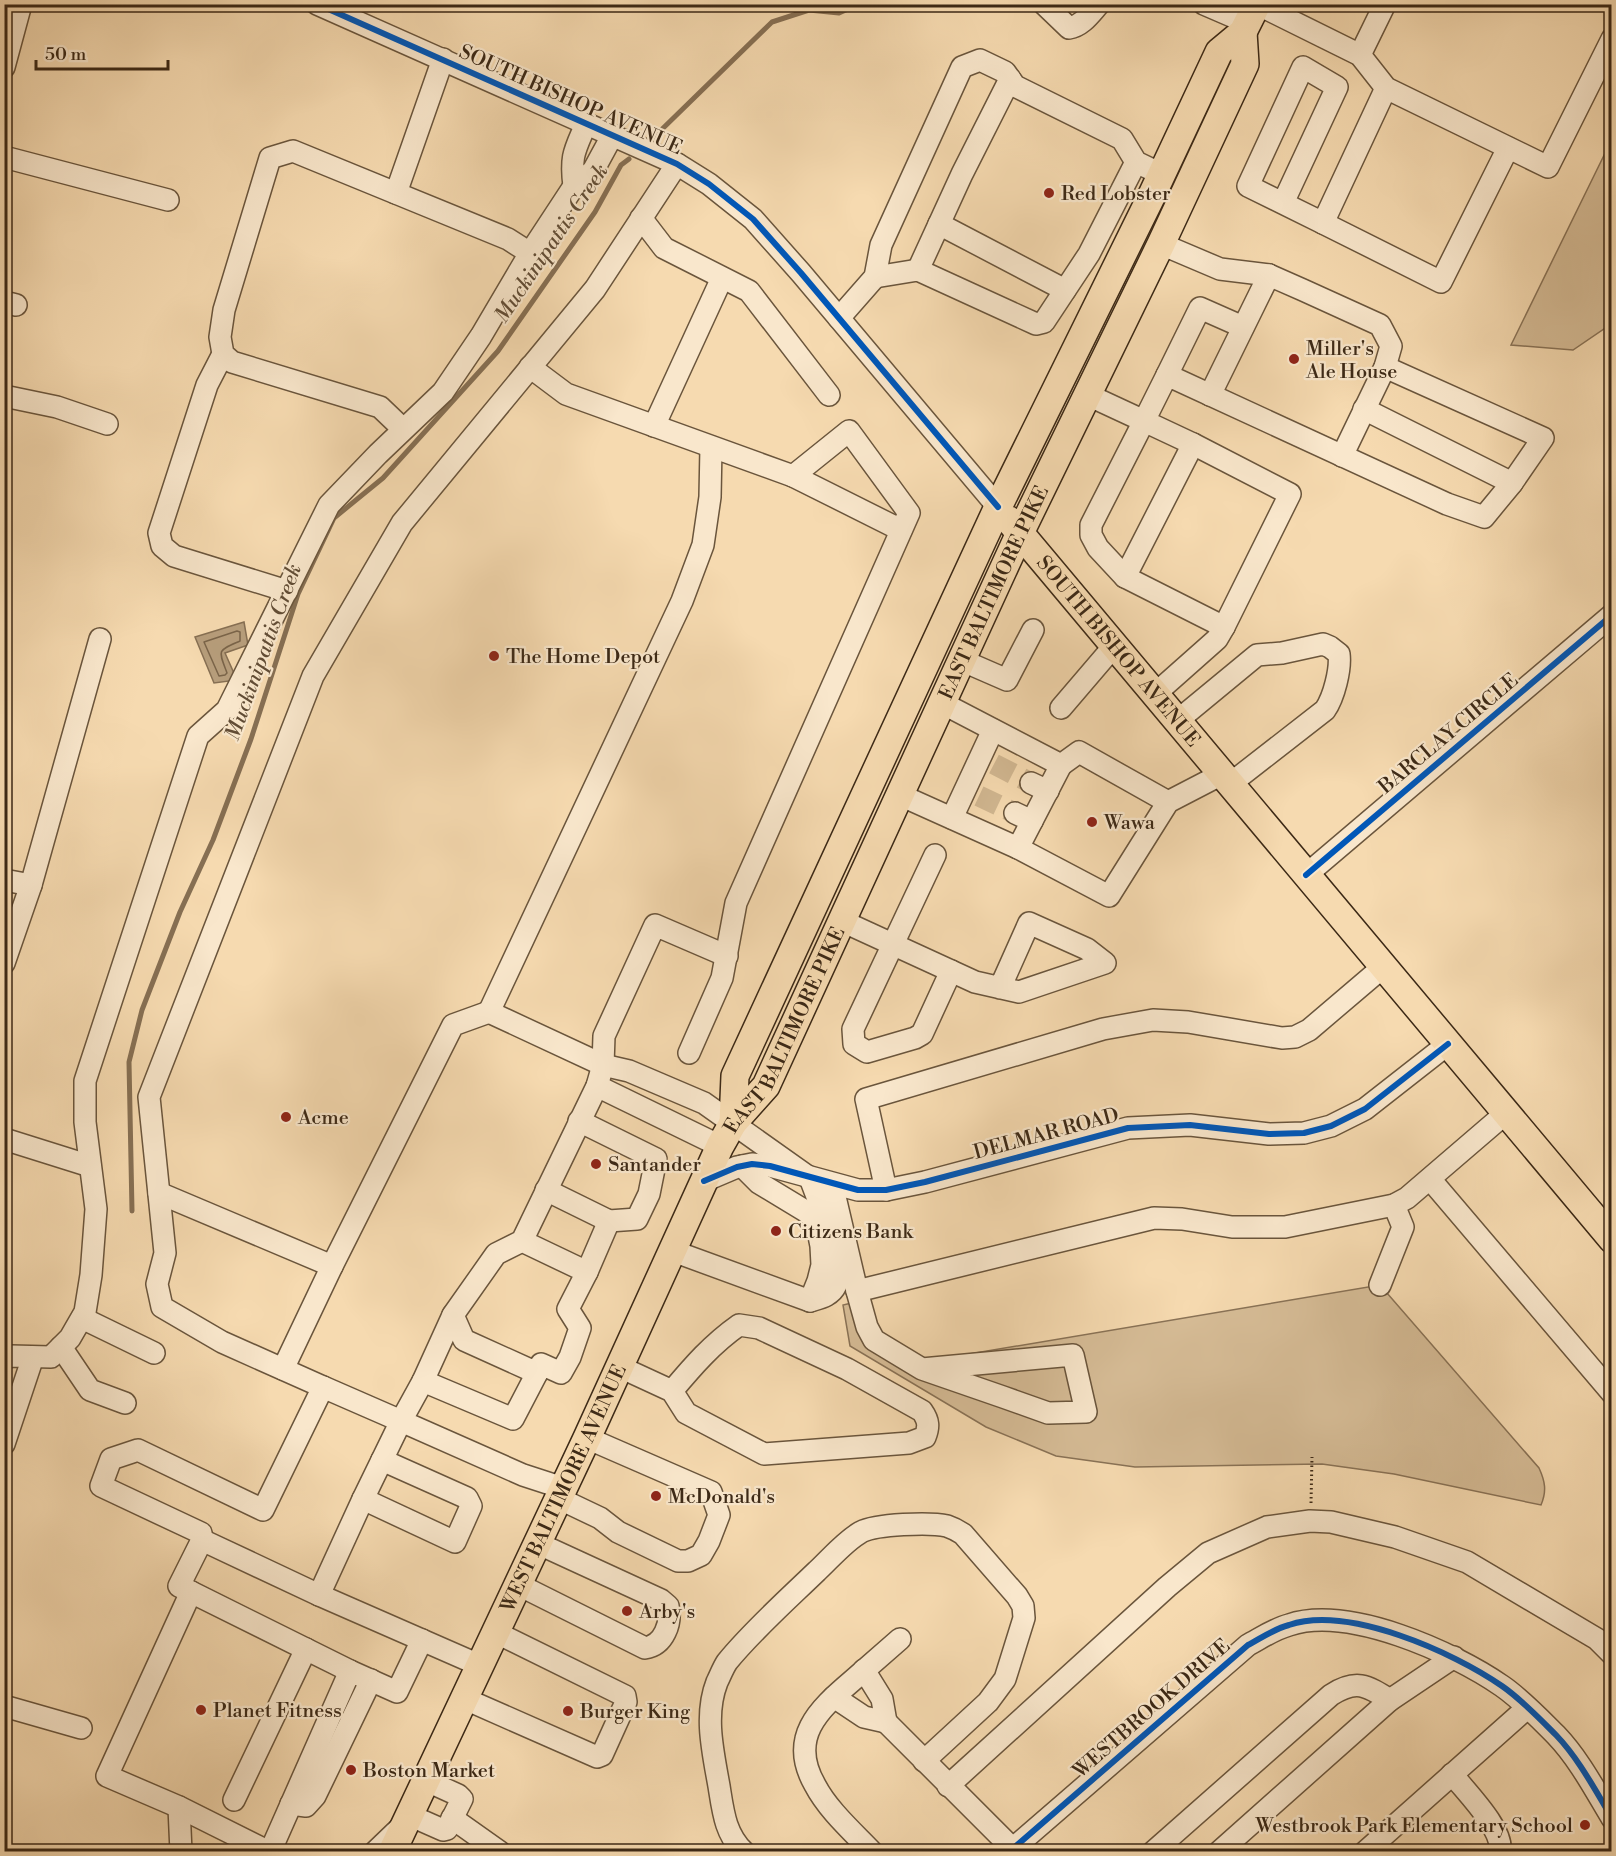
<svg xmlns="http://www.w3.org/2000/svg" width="1616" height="1856" viewBox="0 0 1616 1856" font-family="'Libre Bodoni',serif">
  <rect width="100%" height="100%" fill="#f6dab0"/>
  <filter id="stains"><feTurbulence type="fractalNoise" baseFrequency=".00333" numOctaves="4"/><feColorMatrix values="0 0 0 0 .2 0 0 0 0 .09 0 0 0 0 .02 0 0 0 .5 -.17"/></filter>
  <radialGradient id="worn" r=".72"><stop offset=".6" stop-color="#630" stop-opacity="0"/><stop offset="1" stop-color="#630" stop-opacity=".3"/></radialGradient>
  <g fill="#d6bc96" stroke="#897256" stroke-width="1.5">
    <polygon points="1611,141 1611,324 1573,350 1511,345"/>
    <path d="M1380 1285 1539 1468C1545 1481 1547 1491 1541 1505L1394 1474 1322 1464 1135 1467 1056 1456 986 1427 850 1346 843 1305 868 1299 881 1337 922 1362Z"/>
  </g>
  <polygon fill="#b79e7c" stroke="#866f53" stroke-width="1.5" points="244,622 248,645 225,653 237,680 214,683 195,637"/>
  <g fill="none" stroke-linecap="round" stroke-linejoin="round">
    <path stroke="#7a6449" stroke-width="1.5" d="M237 631 240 632V641C217 651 218 649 227 673L225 675 219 676 204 642Z"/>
    <g stroke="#866f53" stroke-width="5">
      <polyline points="654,137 772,22 809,10 839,13 859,4"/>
      <polyline points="132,1211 129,1062 142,1010 180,912 213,840 251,739 298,594 334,518 383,478 498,351 595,212 621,165 629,159"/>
    </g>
    <g stroke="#d1b791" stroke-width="21" stroke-dasharray="21 10" stroke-linecap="butt">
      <polyline points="994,764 1031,783"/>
      <polyline points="979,796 1015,813"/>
    </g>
    <g stroke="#6a553c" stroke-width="24">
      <g id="minor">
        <polyline points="317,4 677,164 709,184 753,219 801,273 998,507"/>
        <path d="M1044 4 1069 28C1082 26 1090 14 1099 4"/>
        <polyline points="1204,4 1248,23"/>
        <polyline points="1257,4 1360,55 1386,88 1548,167 1612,39"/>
        <polyline points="1360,55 1385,4"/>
        <polyline points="4,67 21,4"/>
        <polyline points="4,157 168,200"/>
        <path d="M574 186C570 155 575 150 586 124"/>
        <polyline points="396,193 443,59"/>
        <polyline points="1283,203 1337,87 1303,67 1248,186 1323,223 1386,88"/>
        <polyline points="641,218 664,248 749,291 829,395"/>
        <polyline points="1323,223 1441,282 1508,148"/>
        <polyline points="939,224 1065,290"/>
        <polyline points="1161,244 1220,269 1269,275 1303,290 1380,325 1391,346 1385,367 1342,456"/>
        <polyline points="918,270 962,174 1010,79"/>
        <polyline points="875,277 918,270 1036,324 1044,322 1089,254 1136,162"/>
        <polyline points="4,302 16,305"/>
        <polyline points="839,318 875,277 881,245 962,67 980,60 1005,72 1015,86 1122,139 1136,162 1161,174"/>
        <polyline points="223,354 207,385 159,533 162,546 174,556 287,591"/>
        <polyline points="530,367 566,394 793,476 849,431 909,513 736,903 722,978 689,1053"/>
        <polyline points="1167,375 1200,308 1243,327"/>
        <polyline points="1088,395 1144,421 1091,525 1091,535 1098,548 1125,577 1224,627 1217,639 1155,694"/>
        <polyline points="1210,395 1269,275"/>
        <polyline points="4,396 57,407 107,424"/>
        <polyline points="1364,409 1512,483"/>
        <polyline points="654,426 722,278"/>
        <polyline points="403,429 380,407 232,362 223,354 220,337 224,310 270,158 293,151 508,239 530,253"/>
        <polyline points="1193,444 1290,494 1224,627"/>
        <polyline points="711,447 710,497 703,545 682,601 489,1012 603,1065 629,1071 704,1103 810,1178"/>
        <polyline points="793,476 901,530"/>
        <polyline points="1125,577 1193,444 1144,421 1167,375 1447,504 1484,517 1512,483 1543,438 1385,367"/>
        <polyline points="961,660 1007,680 1033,630"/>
        <polyline points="942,703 1061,765 1079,752 1168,802"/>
        <polyline points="1061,708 1114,646"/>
        <path d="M1177 721 1257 655 1282 653 1323 644 1330 647 1339 654C1341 669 1334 697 1325 710L1230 784"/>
        <polyline points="1031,783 1048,791"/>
        <polyline points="900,795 1018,848 1109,896 1168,802 1222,774"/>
        <polyline points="1015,813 1032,821"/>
        <polyline points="952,818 993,730"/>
        <polyline points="1018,848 1061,765"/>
        <polyline points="935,855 853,1029 854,1044 867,1052 915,1038 922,1034 951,971"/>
        <polyline points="1306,875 1612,615"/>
        <polyline points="4,880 31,885"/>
        <polyline points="842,921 975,982 1019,992 1105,963 1087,949 1029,923 1000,988"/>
        <polyline points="4,963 31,885 100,639"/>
        <polyline points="597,1086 720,1146"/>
        <polyline points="4,1139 90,1166"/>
        <polyline points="742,1166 759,1183 807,1212 816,1221 821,1246 822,1265 818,1281 810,1301"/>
        <polyline points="1430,1179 1612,1393"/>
        <polyline points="704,1181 737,1167 752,1164 770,1166 858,1190 886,1190 925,1182 1128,1128 1190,1125 1269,1134 1304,1133 1331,1126 1365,1109 1448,1044"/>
        <polyline points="832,1184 857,1291 867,1327 874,1340 922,1369 1003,1397 1048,1413 1086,1412 1073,1355 922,1369"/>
        <polyline points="546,1190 609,1221 637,1219 649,1194 656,1159 579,1121"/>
        <polyline points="886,1190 866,1099 1103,1029 1153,1020 1188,1022 1282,1038 1295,1037 1309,1030 1383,967"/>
        <polyline points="159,1193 332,1266 453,1025 489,1012"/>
        <polyline points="522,1241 496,1254 453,1315 464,1340 537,1373 541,1364 561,1373 570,1357 580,1328 568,1309 587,1272 522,1241 597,1086 603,1065 604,1036 655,925 727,956"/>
        <path d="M673 1251 810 1301C820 1298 831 1296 836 1285 845 1265 818 1199 810 1178"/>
        <polyline points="587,1272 609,1221"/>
        <polyline points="1380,1285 1403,1227 1394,1205"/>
        <polyline points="857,1291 1154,1218 1182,1219 1232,1227 1285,1227 1394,1205 1407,1198 1506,1113"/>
        <polyline points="82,1318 154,1353"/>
        <polyline points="61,1347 90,1390 125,1403"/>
        <polyline points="4,1359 11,1356 51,1357 70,1338 85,1312 91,1275 96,1209 85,1122 85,1081 198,736 227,710 329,505 378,454 443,392 481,336 530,253 574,186 593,171 612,136"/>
        <path d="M620 1367 672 1391 686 1413 764 1454 909 1443 925 1437C929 1427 929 1421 922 1411L847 1369 759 1328 739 1325C712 1344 693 1366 672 1391"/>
        <polyline points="283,1369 332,1266"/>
        <polyline points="537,1373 513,1419 423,1381 401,1421 523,1475 563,1488"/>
        <polyline points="423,1381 453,1315"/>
        <polyline points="323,1387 401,1421 382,1460 467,1498 471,1506 455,1542 363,1499 319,1595 479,1665"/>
        <polyline points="4,1444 33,1357"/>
        <polyline points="558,1498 600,1518 618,1532 678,1561 688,1561 701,1555 709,1541 719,1515 711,1492 587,1438"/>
        <polyline points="363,1499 382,1460"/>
        <polyline points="202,1540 319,1595"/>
        <path d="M517 1584 645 1648C664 1645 672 1623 668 1606L661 1600 537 1543"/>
        <polyline points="191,1592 350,1671"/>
        <polyline points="834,1697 864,1717 886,1722 882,1699 864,1670"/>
        <polyline points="463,1698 597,1757 602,1755 626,1702 625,1696 495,1632"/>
        <polyline points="4,1706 81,1728"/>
        <polyline points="886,1722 1016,1852"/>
        <path d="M1452 1774C1466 1792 1504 1829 1500 1852"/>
        <polyline points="948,1786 1167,1587 1208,1553 1267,1527 1310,1521 1331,1522 1395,1537 1467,1562 1597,1639 1612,1654"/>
        <polyline points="234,1800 306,1649"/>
        <polyline points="291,1804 306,1806 315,1796 371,1680"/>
        <polyline points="179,1807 181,1852"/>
        <polyline points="409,1815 443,1830 447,1829 462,1799 458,1795 425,1780"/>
        <polyline points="452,1818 500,1852"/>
        <polyline points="269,1852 179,1807 107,1776 191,1592 179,1586 202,1540 201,1533 101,1486 111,1459 138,1450 263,1510 323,1387 222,1342 162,1307 157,1284 165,1253 149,1097 313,676 402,523 595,289 677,164"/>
        <polyline points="270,1852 350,1671 397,1692 422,1640"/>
        <polyline points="375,1852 401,1827"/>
        <path d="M744 1852C725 1834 723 1811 719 1786 713 1752 704 1715 717 1682 720 1676 723 1668 727 1662 752 1631 788 1599 817 1571 830 1559 845 1541 861 1532 876 1524 930 1522 947 1526 953 1528 957 1530 963 1534L1017 1596 1023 1606 1024 1618 1005 1679 988 1702 924 1761"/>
        <path d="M872 1852C852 1831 828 1810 815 1785 788 1738 818 1710 852 1681 868 1667 884 1653 900 1639"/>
        <path d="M1009 1852 1248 1645C1261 1638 1274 1629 1289 1625 1348 1605 1453 1652 1502 1686 1521 1699 1539 1718 1556 1735 1579 1759 1595 1790 1612 1818"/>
        <path d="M1153 1852 1331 1695C1356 1679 1366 1685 1390 1700"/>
        <polyline points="1219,1852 1390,1700 1454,1657"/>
        <polyline points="1365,1852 1527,1708"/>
      </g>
    </g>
    <g stroke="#3c2916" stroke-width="30">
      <g id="major">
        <path id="s1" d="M1009 520 1612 1239"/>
        <polyline points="733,1123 735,1076 998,507 1151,197 1219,52 1243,32 1257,4"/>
        <path id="s2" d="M392 1852 587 1438 720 1146 733 1123 766 1086 1020 533 1161 244 1245 64 1243 32"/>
      </g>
    </g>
    <polyline stroke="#3c2916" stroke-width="3" stroke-dasharray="1.5 3" stroke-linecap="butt" points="1311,1503 1312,1457"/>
    <use href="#minor" stroke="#f9e7cc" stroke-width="21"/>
    <use href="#major" stroke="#f6dab0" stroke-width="27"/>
    <g stroke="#f9e7cc" stroke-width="10">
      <g id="cycleway">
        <polyline points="317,4 677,164 709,184 753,219 801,273 998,507"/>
        <polyline points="1306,875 1612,615"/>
        <polyline points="704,1181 737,1167 752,1164 770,1166 858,1190 886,1190 925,1182 1128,1128 1190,1125 1269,1134 1304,1133 1331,1126 1365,1109 1448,1044"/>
        <path d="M1009 1852 1248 1645C1261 1638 1274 1629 1289 1625 1348 1605 1453 1652 1502 1686 1521 1699 1539 1718 1556 1735 1579 1759 1595 1790 1612 1818"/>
      </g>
    </g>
    <use href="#cycleway" stroke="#0057b8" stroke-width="6"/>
  </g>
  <g fill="#8f2418" stroke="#f9e7cc" stroke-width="2">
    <circle cx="1049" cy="193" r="6"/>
    <circle cx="1294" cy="359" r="6"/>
    <circle cx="494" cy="656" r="6"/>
    <circle cx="1092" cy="822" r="6"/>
    <circle cx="286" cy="1117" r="6"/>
    <circle cx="596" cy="1164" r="6"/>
    <circle cx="776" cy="1231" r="6"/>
    <circle cx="656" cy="1496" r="6"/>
    <circle cx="627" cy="1611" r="6"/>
    <circle cx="201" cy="1710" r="6"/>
    <circle cx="568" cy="1711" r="6"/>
    <circle cx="351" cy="1770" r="6"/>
    <circle cx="1585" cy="1825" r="6"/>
  </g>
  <g text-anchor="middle" stroke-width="4.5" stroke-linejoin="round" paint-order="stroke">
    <g font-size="20" fill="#3c2916" stroke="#f9e7cc">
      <text transform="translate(571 99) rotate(24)" y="7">SOUTH BISHOP AVENUE</text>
      <text dy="7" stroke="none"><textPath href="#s2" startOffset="1398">EAST BALTIMORE PIKE</textPath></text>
      <text dy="7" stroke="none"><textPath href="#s1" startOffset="171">SOUTH BISHOP AVENUE</textPath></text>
      <text transform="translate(1448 733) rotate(-40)" y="7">BARCLAY CIRCLE</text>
      <text dy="7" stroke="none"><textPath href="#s2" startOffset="912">EAST BALTIMORE PIKE</textPath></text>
      <text transform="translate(1046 1133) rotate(-15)" y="7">DELMAR ROAD</text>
      <text dy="7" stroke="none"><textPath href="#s2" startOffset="402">WEST BALTIMORE AVENUE</textPath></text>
      <text transform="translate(1151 1708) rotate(-41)" y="7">WESTBROOK DRIVE</text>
    </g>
    <g font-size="20" fill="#3c2916" stroke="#f9e7cc" text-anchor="start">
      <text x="1061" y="200">Red Lobster</text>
      <text x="1306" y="355">Miller's<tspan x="1306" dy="23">Ale House</tspan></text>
      <text x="506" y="663">The Home Depot</text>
      <text x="1104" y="829">Wawa</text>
      <text x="298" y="1124">Acme</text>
      <text x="608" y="1171">Santander</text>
      <text x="788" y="1238">Citizens Bank</text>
      <text x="668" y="1503">McDonald's</text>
      <text x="639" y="1618">Arby's</text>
      <text x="213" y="1717">Planet Fitness</text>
      <text x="580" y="1718">Burger King</text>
      <text x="363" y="1777">Boston Market</text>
      <text x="1573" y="1832" text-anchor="end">Westbrook Park Elementary School</text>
    </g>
    <g font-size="21" font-style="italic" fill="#614c35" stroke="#f9e7cc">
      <text transform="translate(551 243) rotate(-56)" y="7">Muckinipattis Creek</text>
      <text transform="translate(263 652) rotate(-70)" y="7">Muckinipattis Creek</text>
    </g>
  </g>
  <rect width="1616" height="1856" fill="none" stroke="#f6dab0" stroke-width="24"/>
  <rect x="6" y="6" width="1604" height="1844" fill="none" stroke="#3c2916" stroke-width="3"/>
  <rect x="12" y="12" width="1592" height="1832" fill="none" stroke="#3c2916" stroke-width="1.5"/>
  <path d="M36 60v9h132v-9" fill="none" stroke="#3c2916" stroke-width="3"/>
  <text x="45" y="60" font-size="18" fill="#3c2916" stroke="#f9e7cc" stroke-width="4.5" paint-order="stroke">50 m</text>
  <rect width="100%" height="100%" filter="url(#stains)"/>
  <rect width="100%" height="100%" fill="url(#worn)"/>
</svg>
